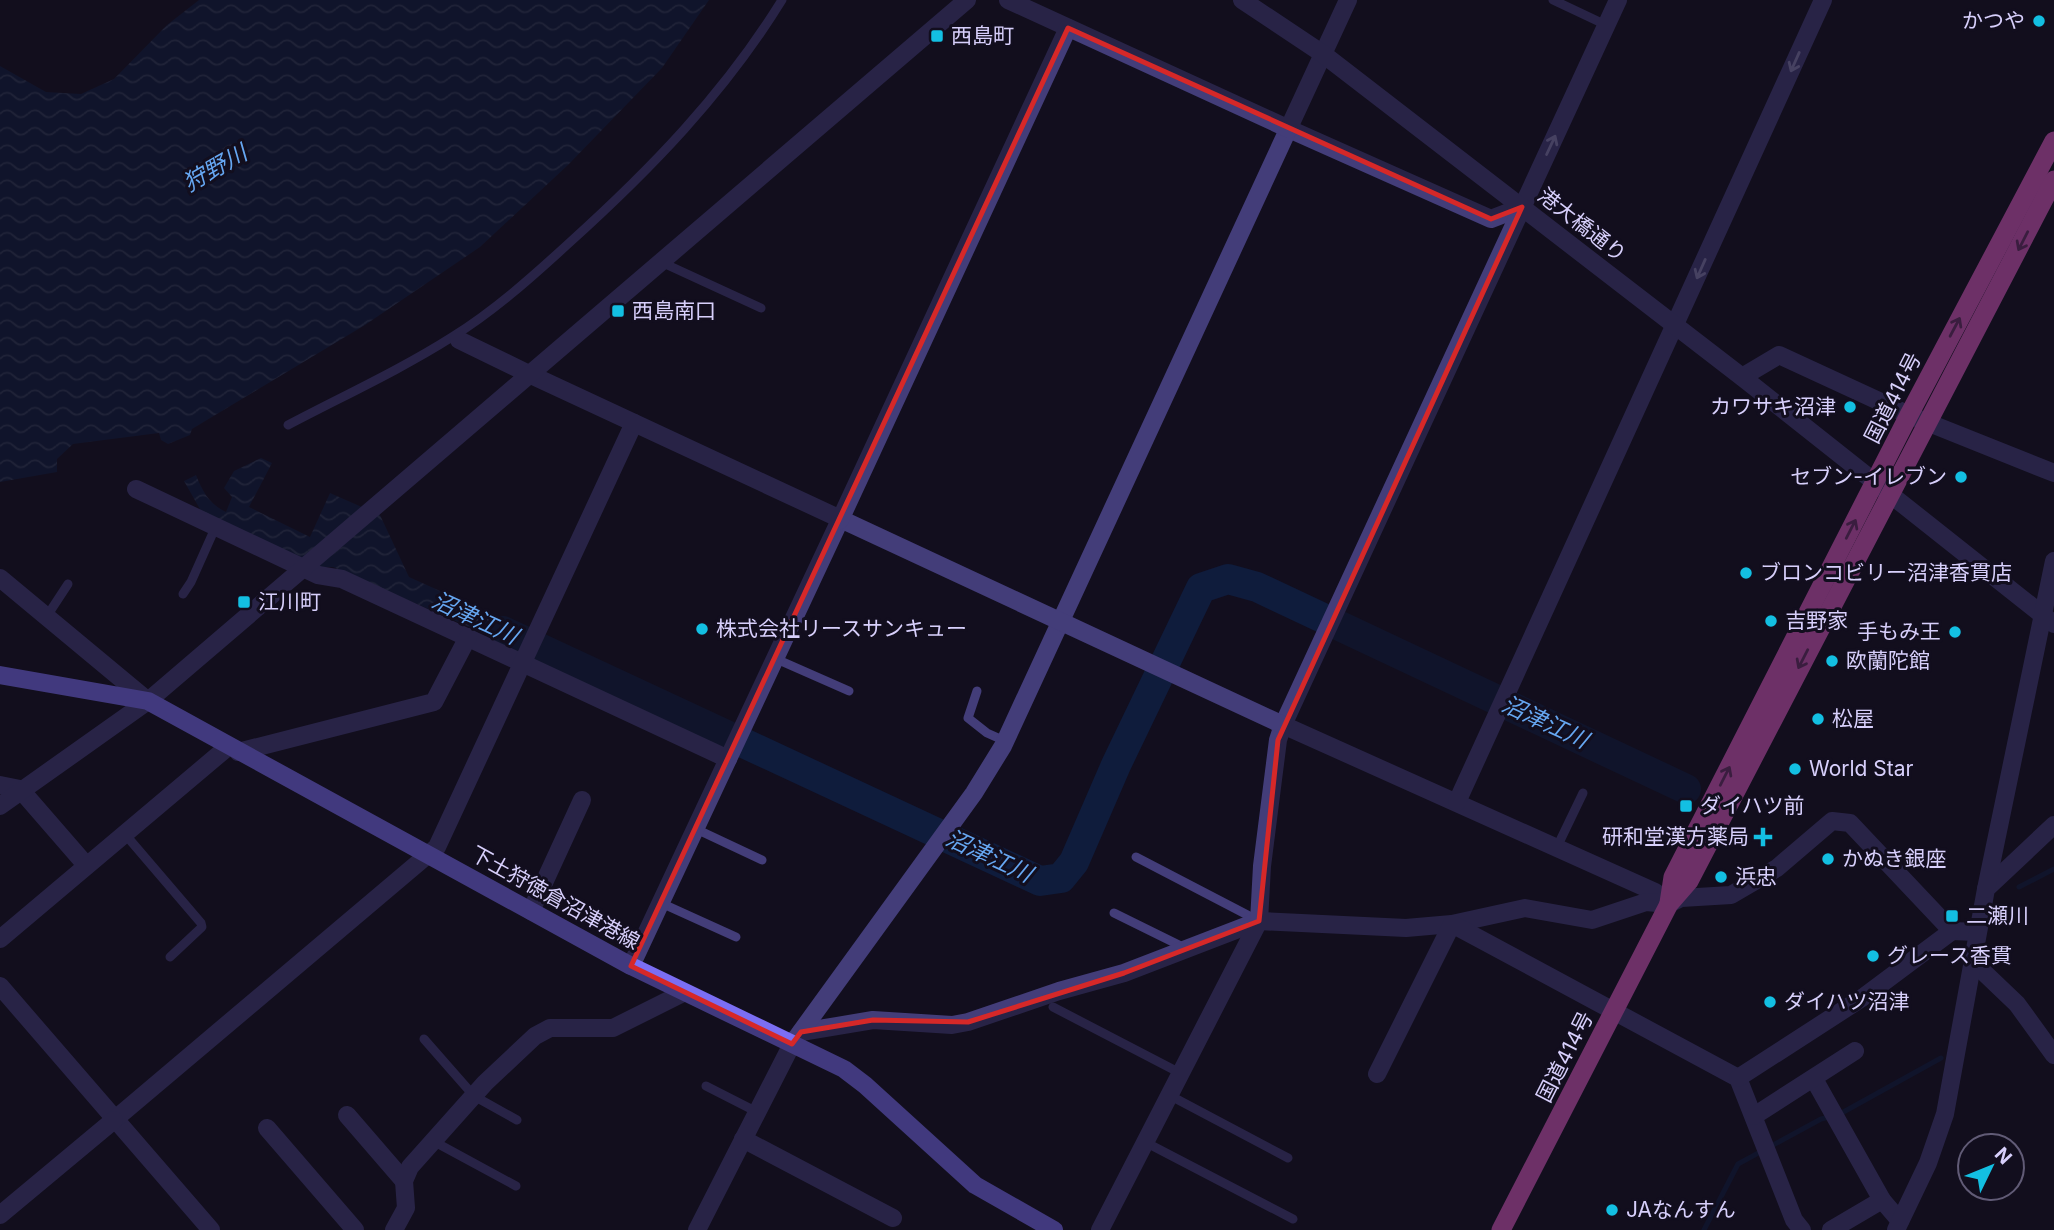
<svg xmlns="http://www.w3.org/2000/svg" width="2054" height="1230" viewBox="0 0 2054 1230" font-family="Inter,'Noto Sans JP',sans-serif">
  <defs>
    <pattern id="water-waves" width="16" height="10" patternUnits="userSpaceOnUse" patternTransform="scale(1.75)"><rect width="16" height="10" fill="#0f1c3c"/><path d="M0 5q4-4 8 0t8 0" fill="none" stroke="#313c59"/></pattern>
  </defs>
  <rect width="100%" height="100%" fill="#120e1e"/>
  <g fill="url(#water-waves)">
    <polygon points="199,0 709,0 662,68 568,165 480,247 365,325 192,429 190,435 168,444 161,440 159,433 73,444 57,459 57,472 0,482 0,66 46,92 81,94 114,79 167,25"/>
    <path d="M261 458 272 463 249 507 310 537 330 493 380 515 409 577 531 632 533 655 333 567H319L201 511 184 481 196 475C203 492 209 504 226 512L232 497 224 488 234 471Z"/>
  </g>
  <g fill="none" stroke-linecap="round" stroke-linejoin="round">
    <g stroke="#0f1c3c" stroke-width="5">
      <polyline points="2019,887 2054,869"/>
      <polyline points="1704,1230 1738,1164 1821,1119 1838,1115 1941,1058"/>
    </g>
    <polyline stroke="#0f1c3c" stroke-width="30" points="503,631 1040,881 1061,878 1074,862 1116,765 1201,588 1228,579 1257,587 1686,789"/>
    <g stroke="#433d79" stroke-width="9">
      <polyline points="1553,0 1606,25"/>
      <polyline points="661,262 761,308"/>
      <path d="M288 425C343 396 400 370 452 337 494 311 532 277 568 244 650 170 724 94 782 0"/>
      <polyline points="183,594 191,582 216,526"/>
      <polyline points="47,616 68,584"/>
      <polyline points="774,658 849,691"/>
      <polyline points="977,691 968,718 987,733 1005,741"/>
      <polyline points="696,829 762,860"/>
      <polyline points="124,833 201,923 202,927 170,957"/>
      <polyline points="1557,847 1583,793"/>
      <polyline points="1136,857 1259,921"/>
      <polyline points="661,903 736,937"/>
      <polyline points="1114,913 1185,948"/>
      <polyline points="1053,1007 1180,1073"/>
      <polyline points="424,1039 474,1096 517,1120"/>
      <polyline points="706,1086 757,1112"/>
      <polyline points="1169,1095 1288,1158"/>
      <polyline points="433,1141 516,1186"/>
      <polyline points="1145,1142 1293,1219"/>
    </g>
    <g stroke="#433d79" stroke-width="18">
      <polyline points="1289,129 1491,219 1522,207"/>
      <polyline points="459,340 529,374"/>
      <polyline points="1742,377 1779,355 1909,415 2054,473"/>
      <polyline points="136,489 318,575 342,579 728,759"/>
      <polyline points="0,578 148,701"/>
      <polyline points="1283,725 1655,892 1666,902"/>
      <polyline points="238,752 434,702 468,637"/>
      <polyline points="0,785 20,789 86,865"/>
      <polyline points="1457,802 1823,0"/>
      <polyline points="531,911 582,800"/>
      <polyline points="0,939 229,746"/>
      <polyline points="1972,961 2017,1004 2054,1055"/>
      <polyline points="631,966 840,520"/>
      <polyline points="0,986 211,1230"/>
      <polyline points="801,1032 873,1020 952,1025 968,1022 1059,991 1124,973 1259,921 1406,928 1452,924 1525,908 1592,920 1646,902 1669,904 1681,898 1731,895 1777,868 1832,821 1850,823 1952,931 1977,932"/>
      <polyline points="1377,1074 1452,924 1738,1078 1794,1220 1802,1230"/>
      <polyline points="1738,1078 1865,996 1952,931"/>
      <polyline points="1814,1079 1882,1200"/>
      <polyline points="347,1115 404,1181"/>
      <polyline points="1754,1116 1855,1051"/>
      <polyline points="114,1120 437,847 634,423"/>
      <polyline points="267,1128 355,1230"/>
      <polyline points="743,1139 893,1218"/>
      <polyline points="697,1230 792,1044 974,793 1003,746 1348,0"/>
      <polyline points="1100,1230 1259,921 1262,866 1278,740 1283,725 1618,0"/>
      <polyline points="1831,1230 1882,1200 1900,1221"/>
      <polyline points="1896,1230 1928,1163 1945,1114 1986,889 2054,825"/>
    </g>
    <g stroke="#433d79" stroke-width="18">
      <polyline points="1008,0 1289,129"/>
      <polyline points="1242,0 1323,54 1742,377 2054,624"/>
      <polyline points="529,374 1283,725"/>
      <polyline points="840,520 1068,28"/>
      <polyline points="0,806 148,701 967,0"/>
      <polyline points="1986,889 2054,561"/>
      <polyline points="0,1215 114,1120"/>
      <polyline points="394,1230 406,1208 404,1181 410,1167 485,1083 535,1036 550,1028 613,1028 683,993"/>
    </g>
    <polyline stroke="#7b6ef3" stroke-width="18" points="0,675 148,701 631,966 844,1069 865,1085 975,1185 1054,1230"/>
    <g stroke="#db5ac2" stroke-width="19">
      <polyline points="1669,903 1673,877 1909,415 2054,141"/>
      <polyline points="1501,1230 1669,904 1689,881 2054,180"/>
    </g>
  </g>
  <defs><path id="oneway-shaft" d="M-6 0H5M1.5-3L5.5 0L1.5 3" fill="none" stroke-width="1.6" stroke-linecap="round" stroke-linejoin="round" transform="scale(1.75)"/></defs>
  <g stroke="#867fb4">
    <use href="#oneway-shaft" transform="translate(1795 62) rotate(114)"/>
    <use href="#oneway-shaft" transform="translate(1551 145) rotate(-65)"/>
    <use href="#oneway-shaft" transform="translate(1701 269) rotate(114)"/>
  </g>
  <g stroke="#6c3068">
    <use href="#oneway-shaft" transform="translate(2023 241) rotate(117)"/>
    <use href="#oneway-shaft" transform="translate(1955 327) rotate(-62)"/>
    <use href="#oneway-shaft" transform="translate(1851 529) rotate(-63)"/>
    <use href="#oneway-shaft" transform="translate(1803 659) rotate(117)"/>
    <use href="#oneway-shaft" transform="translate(1725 776) rotate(-63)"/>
  </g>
  <path d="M0 0H2054V1230H0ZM1068 28 1491 219 1522 207 1278 740 1259 921 1124 973 968 1022 873 1020 801 1032 792 1044 631 966Z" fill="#120e1e" fill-opacity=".55" fill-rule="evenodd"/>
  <path fill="none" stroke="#d62828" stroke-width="5" stroke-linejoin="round" d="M1068 28 1491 219 1522 207 1278 740 1259 921 1124 973 968 1022 873 1020 801 1032 792 1044 631 966Z"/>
  <g fill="#13bfe2" stroke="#120e1e" stroke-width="2.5">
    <circle cx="2039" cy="21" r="7"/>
    <rect x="930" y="29" width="14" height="14" rx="3.5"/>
    <rect x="611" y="304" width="14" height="14" rx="3.5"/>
    <circle cx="1850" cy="407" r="7"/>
    <circle cx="1961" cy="477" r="7"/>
    <circle cx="1746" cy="573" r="7"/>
    <rect x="237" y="595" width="14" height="14" rx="3.5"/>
    <circle cx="1771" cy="621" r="7"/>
    <circle cx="702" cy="629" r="7"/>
    <circle cx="1955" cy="632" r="7"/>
    <circle cx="1832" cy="661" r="7"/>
    <circle cx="1818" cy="719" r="7"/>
    <circle cx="1795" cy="769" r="7"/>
    <rect x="1679" y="799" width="14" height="14" rx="3.5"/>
    <path d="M1759.5 826.5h7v7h7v7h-7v7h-7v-7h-7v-7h7z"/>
    <circle cx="1828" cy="859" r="7"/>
    <circle cx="1721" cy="877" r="7"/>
    <rect x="1945" y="909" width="14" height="14" rx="3.5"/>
    <circle cx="1873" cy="956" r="7"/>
    <circle cx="1770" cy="1002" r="7"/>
    <circle cx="1612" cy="1210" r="7"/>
  </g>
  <g text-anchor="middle" stroke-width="6" stroke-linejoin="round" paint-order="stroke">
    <g font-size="21" fill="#d7cffb" stroke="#120e1e" text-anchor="start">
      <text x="2025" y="28" text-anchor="end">かつや</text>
      <text x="951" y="43">西島町</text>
      <text x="632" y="318">西島南口</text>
      <text x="1836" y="414" text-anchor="end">カワサキ沼津</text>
      <text x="1947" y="484" text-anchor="end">セブン-イレブン</text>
      <text x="1760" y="580">ブロンコビリー沼津香貫店</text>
      <text x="258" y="609">江川町</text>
      <text x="1785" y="628">吉野家</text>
      <text x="716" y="636">株式会社リースサンキュー</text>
      <text x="1941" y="639" text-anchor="end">手もみ王</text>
      <text x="1846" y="668">欧蘭陀館</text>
      <text x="1832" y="726">松屋</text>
      <text x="1809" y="776">World Star</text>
      <text x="1700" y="813">ダイハツ前</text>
      <text x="1749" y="844" text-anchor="end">研和堂漢方薬局</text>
      <text x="1842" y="866">かぬき銀座</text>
      <text x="1735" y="884">浜忠</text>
      <text x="1966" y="923">二瀬川</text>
      <text x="1887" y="963">グレース香貫</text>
      <text x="1784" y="1009">ダイハツ沼津</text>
      <text x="1626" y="1217">JAなんすん</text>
    </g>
    <g font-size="21" fill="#d7cffb" stroke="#120e1e">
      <text transform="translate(1582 225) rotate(38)" y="7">港大橋通り</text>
      <text transform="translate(1893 398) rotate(-63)" y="7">国道414号</text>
      <text transform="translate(555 898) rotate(29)" y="7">下土狩徳倉沼津港線</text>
      <text transform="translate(1565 1057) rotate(-63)" y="7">国道414号</text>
    </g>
    <g font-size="23" font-style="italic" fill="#66a7f2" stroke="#120e1e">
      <text transform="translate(215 168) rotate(-30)" y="8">狩野川</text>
      <text transform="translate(475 618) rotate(25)" y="8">沼津江川</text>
      <text transform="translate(1545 722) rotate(25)" y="8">沼津江川</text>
      <text transform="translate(989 856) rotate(25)" y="8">沼津江川</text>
    </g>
  </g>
  <g transform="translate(1991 1167) rotate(47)"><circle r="33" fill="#120e1e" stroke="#615b76" stroke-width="2"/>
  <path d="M0-5L12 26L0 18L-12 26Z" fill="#13bfe2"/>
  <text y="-10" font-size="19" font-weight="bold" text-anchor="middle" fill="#d7cffb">N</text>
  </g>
</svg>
